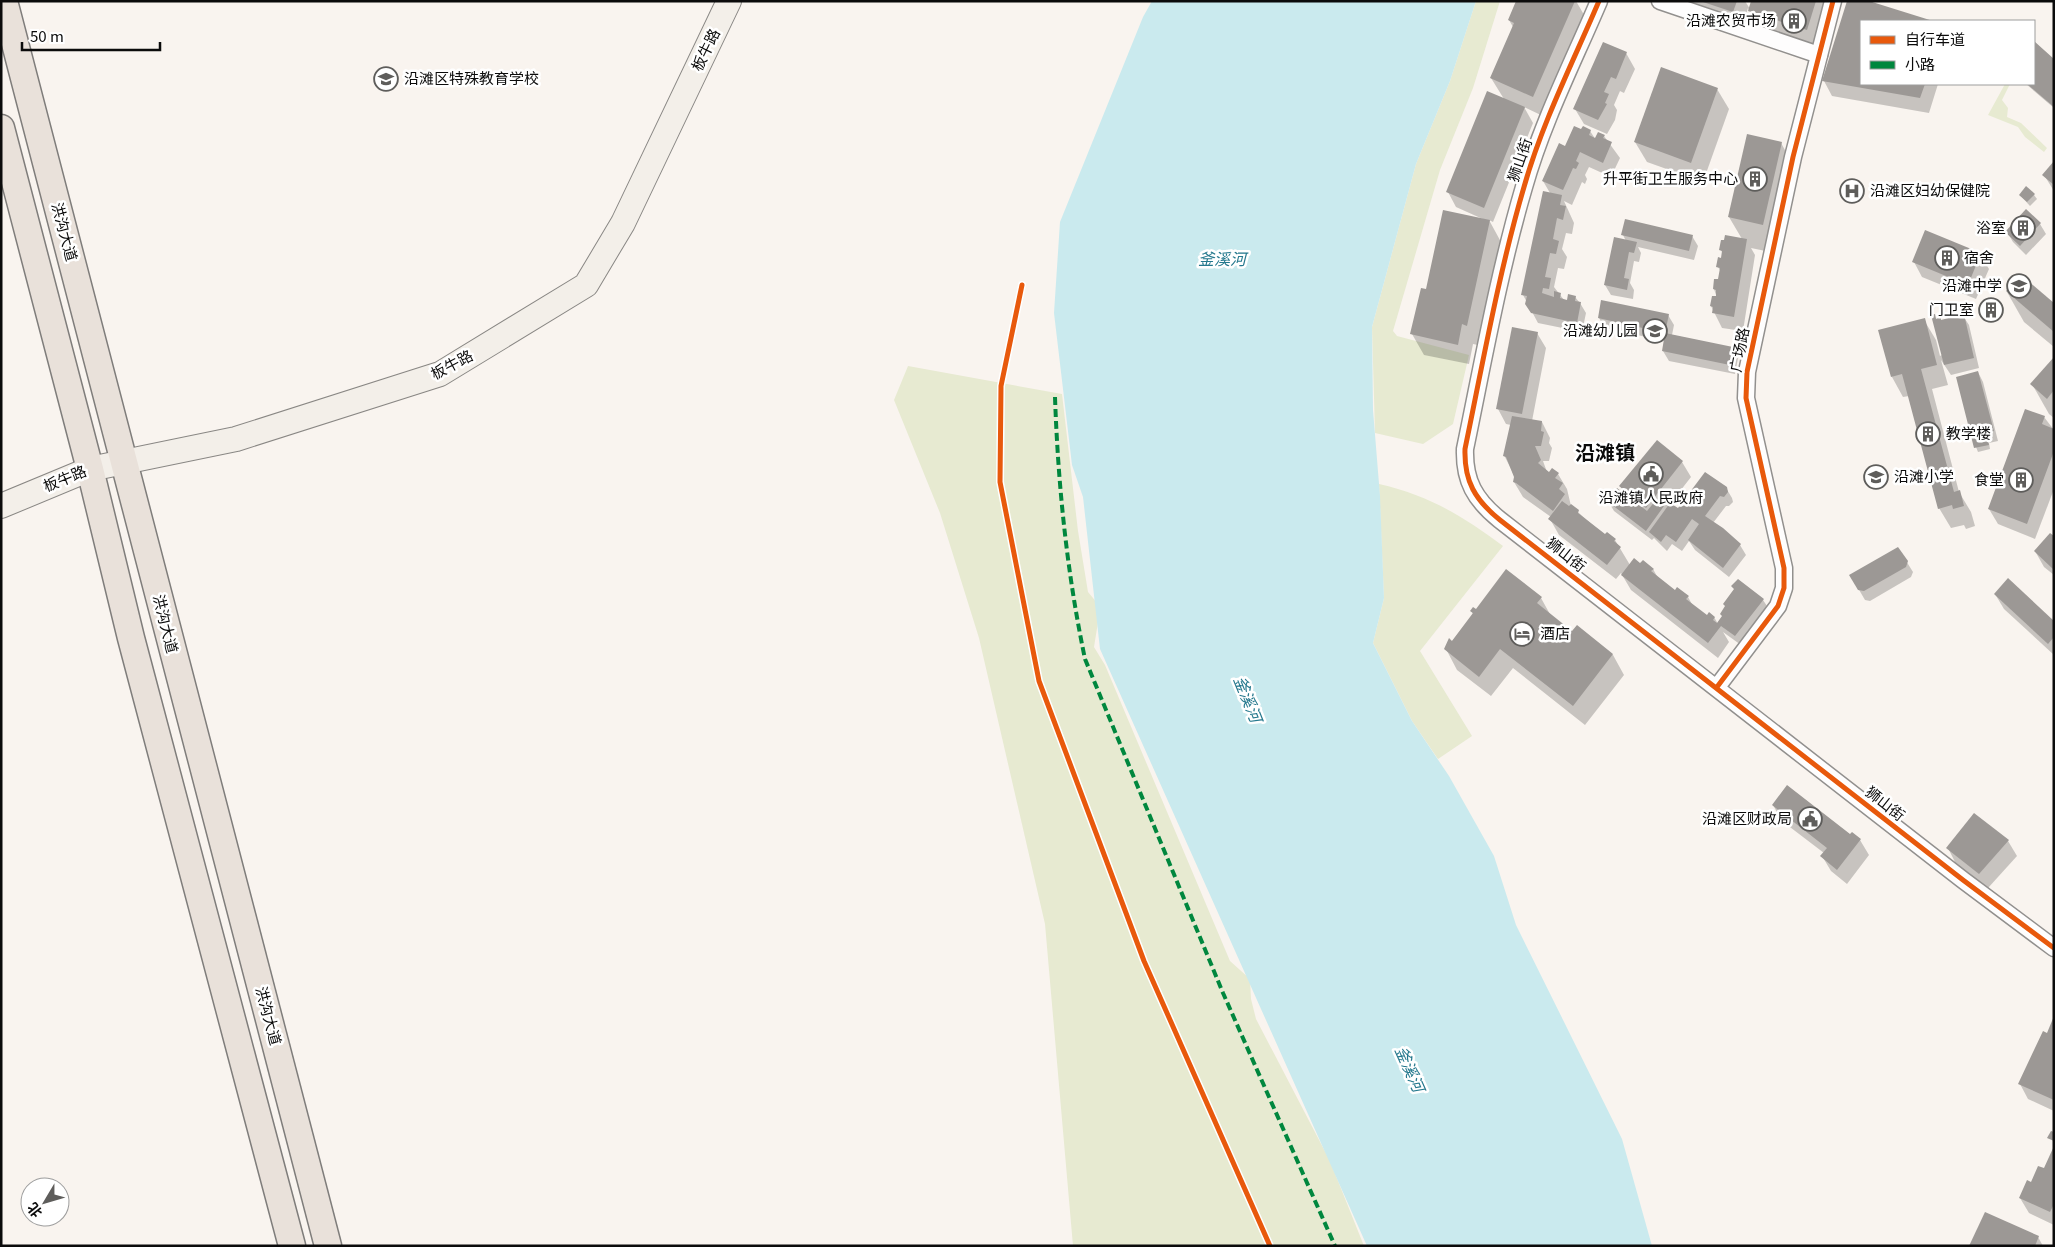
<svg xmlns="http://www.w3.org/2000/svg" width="2055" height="1247" viewBox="0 0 2055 1247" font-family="Georgia,'Noto Sans SC',serif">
  <rect width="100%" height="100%" fill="#f9f4ef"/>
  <g fill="#e7ead1">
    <polygon points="1476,1 1500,1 1473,88 1440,170 1393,331 1397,336 1469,355 1453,424 1423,444 1375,433 1372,327 1416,164 1450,81"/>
    <polygon points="2005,84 2010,84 2002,100 2008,108 2007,117 2021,123 2047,148 2044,152 2025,137 2018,127 1988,115"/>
    <polygon points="908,366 1062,394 1078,531 1088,592 1098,604 1098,622 1094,647 1105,665 1230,961 1250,979 1251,999 1256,1019 1330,1161 1364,1246 1073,1246 1045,924 979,638 940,513 894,400"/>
    <path d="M1379 484C1428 495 1463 516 1503 546L1420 651 1472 736 1438 759 1412 721 1373 643 1384 598Z"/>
  </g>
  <polygon fill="#caeaee" points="1152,1 1476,1 1450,81 1416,164 1372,327 1373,410 1380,496 1384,598 1373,643 1412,721 1449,776 1494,856 1516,925 1622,1139 1652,1246 1367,1246 1100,649 1083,497 1072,465 1054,313 1060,222 1143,17"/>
  <g fill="#0003">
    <polygon points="1517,1 1576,1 1587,20 1545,117 1524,107 1533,123 1493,222 1489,220 1501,242 1478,345 1473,344 1469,364 1424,355 1412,334 1427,290 1485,220 1456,207 1448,192 1504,99 1491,78 1513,27 1509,20"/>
    <polygon points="1675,1 1745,1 1750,9 1752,1 1830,1 1816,45 1758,26 1748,8 1742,27"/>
    <polygon points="1864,1 1931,21 1861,21 1861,84 1938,84 1929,113 1832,96 1824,81"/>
    <polygon points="2034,43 2054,60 2054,108 2026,84 2034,84"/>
    <polygon points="1626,53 1635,69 1624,93 1620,91 1614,105 1617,110 1615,120 1607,134 1584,124 1575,109"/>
    <polygon points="1717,89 1729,109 1703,182 1647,162 1635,142"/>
    <polygon points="1582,131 1590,131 1596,140 1604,136 1620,158 1611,177 1589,167 1585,175 1587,179 1585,184 1582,182 1572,205 1564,201 1574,223 1572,234 1566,233 1562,249 1567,257 1564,269 1558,268 1554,287 1564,300 1568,301 1575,297 1580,303 1586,313 1582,332 1538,323 1523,295 1550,193 1543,181 1566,147"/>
    <polygon points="1781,143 1798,173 1780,254 1751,248 1755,255 1743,331 1722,328 1711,306 1717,298 1714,289 1719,281 1721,272 1718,267 1723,254 1721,250 1742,239 1729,217"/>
    <polygon points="2054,163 2054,191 2044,175"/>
    <polygon points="2020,195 2034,195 2037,199 2030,206"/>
    <polygon points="2026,211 2040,224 2046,234 2026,255 2013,242 2007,232"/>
    <polygon points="1623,235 1692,236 1698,246 1694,260 1638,247 1641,253 1639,262 1634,261 1630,283 1634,290 1633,299 1611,295 1605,285 1626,241"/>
    <polygon points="1980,254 1989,269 1976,299 1922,277 1914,262"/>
    <polygon points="2007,292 2054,305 2054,347 2024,322"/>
    <polygon points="1995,306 1999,318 1991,320 1988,315"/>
    <polygon points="1668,315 1674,325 1672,335 1733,348 1738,358 1735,374 1669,361 1663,351 1665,341 1605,328 1599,318"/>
    <polygon points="1934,316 1937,320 1941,321 1963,316 1969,325 1979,368 1951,375 1941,360 1948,385 1932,389 1959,492 1971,512 1975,526 1966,529 1964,525 1951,528 1939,508 1909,396 1903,397 1892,377 1924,320 1936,340 1940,356 1942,355"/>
    <polygon points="1537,333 1546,348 1532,421 1542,422 1550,438 1549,443 1552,448 1549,461 1543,461 1547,472 1558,474 1567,489 1571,506 1605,536 1615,540 1630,565 1640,565 1653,569 1658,578 1675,592 1688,597 1693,606 1707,617 1714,617 1718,624 1763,600 1769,609 1741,645 1723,632 1729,642 1718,658 1631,590 1621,573 1616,579 1559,535 1550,519 1551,517 1523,497 1514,482 1515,477 1504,455 1511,425 1506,424 1498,409"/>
    <polygon points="2054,358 2054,418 2049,414 2032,384"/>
    <polygon points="1978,372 1983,382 1998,441 1989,443 1990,449 1978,452 1976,447"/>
    <polygon points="2044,417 2054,430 2054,489 2035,539 1998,524 1989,509"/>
    <polygon points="1657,442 1682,462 1691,477 1670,504 1678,510 1726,488 1732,498 1733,502 1729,506 1726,506 1713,523 1740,545 1746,555 1729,577 1695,550 1689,541 1682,551 1672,544 1667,551 1654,538 1652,540 1614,511 1608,501 1627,497 1621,487"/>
    <polygon points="2054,538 2054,575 2044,567 2035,551"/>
    <polygon points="1898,548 1913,572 1911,577 1870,601 1865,600 1851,576"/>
    <polygon points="1995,594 2054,623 2054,655 2004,609"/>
    <polygon points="1541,598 1551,616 1572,632 1577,627 1613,655 1624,675 1585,725 1513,668 1491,696 1457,670 1446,649 1473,614 1471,611"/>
    <polygon points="1773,805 1860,840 1869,855 1847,884 1831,871 1822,856 1824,853 1782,821"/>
    <polygon points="2008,841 2017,856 1988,888 1956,864 1948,848"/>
    <polygon points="2054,1020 2054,1111 2028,1099 2020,1084 2048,1035"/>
    <polygon points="2054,1149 2054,1225 2029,1213 2020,1198 2045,1170"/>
    <polygon points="2038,1237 2043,1246 1970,1246"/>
  </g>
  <g fill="#9c9895">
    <polygon points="1516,1 1575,1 1533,97 1490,78 1514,23 1508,20"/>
    <polygon points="1700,1 1737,1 1733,12"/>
    <polygon points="1751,1 1816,1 1807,30 1748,11"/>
    <polygon points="1847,1 1869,1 1933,21 1861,21 1861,84 1925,84 1920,98 1822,81"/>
    <polygon points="2034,41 2054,59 2054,107 2027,84 2034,84"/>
    <polygon points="1603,42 1627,52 1616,79 1611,77 1604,92 1609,94 1605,103 1607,104 1598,120 1573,109"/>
    <polygon points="1661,67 1718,88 1691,163 1634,142"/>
    <polygon points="1487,91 1525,107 1484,208 1446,192"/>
    <polygon points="1574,126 1581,129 1583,126 1591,130 1589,135 1595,138 1598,132 1605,135 1603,138 1612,142 1603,163 1580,152 1576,161 1579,163 1576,169 1573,168 1563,190 1542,181 1559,143 1565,146"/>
    <polygon points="1747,134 1782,142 1763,225 1728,217"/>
    <polygon points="2054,161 2054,185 2042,175"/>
    <polygon points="2026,186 2035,194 2027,202 2019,195"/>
    <polygon points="1543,191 1562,195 1560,205 1566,206 1563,220 1557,218 1553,239 1559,241 1556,254 1550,253 1545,277 1551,278 1549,289 1543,288 1542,293 1554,297 1554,291 1561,293 1560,298 1567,300 1568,294 1576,296 1575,301 1581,302 1577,323 1531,313 1525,304 1527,296 1521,295"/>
    <polygon points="2026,209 2041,223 2020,246 2005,232"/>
    <polygon points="1443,210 1490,220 1467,326 1462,324 1458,345 1410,334 1421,288 1426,289"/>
    <polygon points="1625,219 1693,235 1689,251 1621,235"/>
    <polygon points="1925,230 1981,253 1968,285 1912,262"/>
    <polygon points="1725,235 1747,239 1734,317 1712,313 1713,307 1710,306 1712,296 1716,296 1716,290 1713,289 1714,279 1718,279 1720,268 1716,267 1718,257 1721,258 1722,251 1719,250 1721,240 1724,240"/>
    <polygon points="1614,237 1637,242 1634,253 1629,252 1624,278 1629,279 1627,290 1604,285"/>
    <polygon points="2020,274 2054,303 2054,332 2006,291"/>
    <polygon points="1601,300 1669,314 1665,333 1733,347 1730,365 1662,351 1665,333 1598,318"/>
    <polygon points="1996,305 1998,313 1987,316 1985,307"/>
    <polygon points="1935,314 1936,319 1941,317 1941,320 1964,314 1974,358 1944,365 1931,315"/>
    <polygon points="1925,318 1937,365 1921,369 1954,492 1960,490 1964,506 1953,509 1952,505 1938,509 1902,374 1891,377 1878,330"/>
    <polygon points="1512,327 1538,332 1522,414 1496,409"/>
    <polygon points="2054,357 2054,390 2047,399 2030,384"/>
    <polygon points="1978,371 1994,431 1986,434 1989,445 1974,448 1956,377"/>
    <polygon points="2025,409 2045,416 2042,424 2054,429 2054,451 2027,524 1988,509"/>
    <polygon points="1512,416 1542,421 1541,431 1544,432 1541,446 1535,446 1541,460 1538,463 1549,472 1552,468 1559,473 1555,478 1563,483 1559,489 1565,494 1553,511 1516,483 1513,482 1514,477 1506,457 1503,456"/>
    <polygon points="1657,440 1683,461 1646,508 1619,486"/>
    <polygon points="1705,472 1727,487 1728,492 1724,497 1720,496 1705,516 1723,528 1741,544 1723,568 1688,540 1699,524 1692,519 1676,542 1666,535 1661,542 1649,532 1670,503 1678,508"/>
    <polygon points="1617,488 1647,511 1656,500 1664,506 1646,531 1607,501"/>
    <polygon points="1562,501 1569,506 1571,504 1579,510 1578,513 1605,534 1607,532 1616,539 1614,541 1621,547 1607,565 1548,519"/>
    <polygon points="2050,533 2054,536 2054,570 2034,551"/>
    <polygon points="1898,547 1908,561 1906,567 1864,591 1858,590 1849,575"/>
    <polygon points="1634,558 1640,563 1643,560 1654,569 1651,571 1675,590 1677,587 1689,596 1686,599 1707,615 1709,612 1715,617 1713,620 1717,623 1722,616 1720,614 1725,606 1723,604 1734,589 1731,586 1738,579 1764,599 1735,636 1721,626 1708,643 1621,575"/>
    <polygon points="1506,569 1542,597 1537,603 1572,631 1577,625 1613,654 1573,706 1500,649 1479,677 1444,649 1449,638 1452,641 1473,613 1470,611 1473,607 1476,609"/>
    <polygon points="2008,578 2054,621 2054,637 2048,644 1994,594"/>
    <polygon points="1787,785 1850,834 1852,832 1861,839 1837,870 1820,856 1827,848 1772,805"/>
    <polygon points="1974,813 2009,840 1979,874 1946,848"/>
    <polygon points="2054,1016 2054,1100 2018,1084 2043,1031 2047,1033"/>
    <polygon points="2051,1131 2054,1132 2054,1141 2047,1138"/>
    <polygon points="2054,1146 2054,1204 2050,1212 2019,1198 2027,1180 2031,1182 2038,1166 2044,1168"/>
    <polygon points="1985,1212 2039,1236 2035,1246 1969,1246"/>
  </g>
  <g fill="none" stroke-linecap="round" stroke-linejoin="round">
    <g stroke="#92908e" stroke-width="19">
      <g id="street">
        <path d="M1599 1C1573 62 1542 123 1524 187 1499 272 1483 362 1465 449 1464 481 1475 500 1500 520L1963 880 2054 948"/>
        <polyline points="1660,1 1819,55"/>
        <polyline points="1717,687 1778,606 1784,588 1784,568 1746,398 1747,372 1793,157 1833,1"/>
      </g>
    </g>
    <g stroke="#898784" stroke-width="26">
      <polyline id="secondary" points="1,506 90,469 236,439 440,374 586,285 623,223 729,1"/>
    </g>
    <g stroke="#7f7d7b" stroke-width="29">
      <g id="primary">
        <polyline points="4,1 328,1246"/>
        <polyline points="1,128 90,469 131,638 292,1246"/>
      </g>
    </g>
    <use href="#street" stroke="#fefdfd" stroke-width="16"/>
    <use href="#secondary" stroke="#f3efe9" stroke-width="24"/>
    <use href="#primary" stroke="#e9e1da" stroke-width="26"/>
    <path stroke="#00873e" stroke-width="4" stroke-dasharray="8 4" stroke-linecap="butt" d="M1055 397C1058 485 1067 573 1085 659L1223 993 1335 1246"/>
    <g stroke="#fff" stroke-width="8">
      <g id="cycleway">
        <path d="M1599 1C1573 62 1542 123 1524 187 1499 272 1483 362 1465 449 1464 481 1475 500 1500 520L1963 880 2054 948"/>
        <polyline points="1022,285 1001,386 1000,482 1039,681 1144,961 1270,1246"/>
        <polyline points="1717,687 1778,606 1784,588 1784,568 1746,398 1747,372 1793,157 1833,1"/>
      </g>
    </g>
    <use href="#cycleway" stroke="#e8590c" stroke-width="5"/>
  </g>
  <defs>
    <g id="building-ring" transform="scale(1.25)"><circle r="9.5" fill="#fff" stroke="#5e5d5b" stroke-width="1.5"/><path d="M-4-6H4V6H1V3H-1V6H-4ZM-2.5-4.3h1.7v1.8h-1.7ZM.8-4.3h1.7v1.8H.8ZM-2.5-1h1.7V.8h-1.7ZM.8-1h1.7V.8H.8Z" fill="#5e5d5b"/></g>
    <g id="school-ring" transform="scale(1.25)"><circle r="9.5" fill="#fff" stroke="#5e5d5b" stroke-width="1.5"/><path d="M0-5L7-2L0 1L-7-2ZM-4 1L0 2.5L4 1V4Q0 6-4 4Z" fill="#5e5d5b"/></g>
    <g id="hospital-ring" transform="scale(1.25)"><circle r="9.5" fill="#fff" stroke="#5e5d5b" stroke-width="1.5"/><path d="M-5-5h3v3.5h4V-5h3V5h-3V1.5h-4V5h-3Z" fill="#5e5d5b"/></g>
    <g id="civic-ring" transform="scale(1.25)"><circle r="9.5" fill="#fff" stroke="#5e5d5b" stroke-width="1.5"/><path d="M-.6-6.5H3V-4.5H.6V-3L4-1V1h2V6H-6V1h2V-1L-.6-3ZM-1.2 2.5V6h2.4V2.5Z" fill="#5e5d5b"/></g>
    <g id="hotel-ring" transform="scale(1.25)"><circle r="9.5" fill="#fff" stroke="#5e5d5b" stroke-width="1.5"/><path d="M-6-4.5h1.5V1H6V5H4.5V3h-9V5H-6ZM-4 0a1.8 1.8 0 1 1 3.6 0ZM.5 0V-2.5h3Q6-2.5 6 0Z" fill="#5e5d5b"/></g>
  </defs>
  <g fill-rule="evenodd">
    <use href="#building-ring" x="1794" y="21"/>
    <use href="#school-ring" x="386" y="79"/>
    <use href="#building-ring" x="1755" y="179"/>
    <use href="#hospital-ring" x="1852" y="191"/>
    <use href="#building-ring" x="2023" y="228"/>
    <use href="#building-ring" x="1947" y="258"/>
    <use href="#school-ring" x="2019" y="286"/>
    <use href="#building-ring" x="1991" y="310"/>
    <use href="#school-ring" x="1655" y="331"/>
    <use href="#building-ring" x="1928" y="434"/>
    <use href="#civic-ring" x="1651" y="474"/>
    <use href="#school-ring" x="1876" y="477"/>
    <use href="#building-ring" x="2021" y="480"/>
    <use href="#hotel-ring" x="1522" y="634"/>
    <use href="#civic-ring" x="1810" y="819"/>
  </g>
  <g text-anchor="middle" stroke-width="5" stroke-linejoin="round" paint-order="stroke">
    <g font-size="15" fill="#0b0b0b" stroke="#fff" text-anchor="end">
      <text x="1776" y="26">沿滩农贸市场</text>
      <text x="404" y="84" text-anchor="start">沿滩区特殊教育学校</text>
      <text x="1738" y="184">升平街卫生服务中心</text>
      <text x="1870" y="196" text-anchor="start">沿滩区妇幼保健院</text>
      <text x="2006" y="233">浴室</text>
      <text x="1964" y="263" text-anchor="start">宿舍</text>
      <text x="2002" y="291">沿滩中学</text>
      <text x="1974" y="315">门卫室</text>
      <text x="1638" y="336">沿滩幼儿园</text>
      <text x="1946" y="439" text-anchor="start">教学楼</text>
      <text x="1894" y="482" text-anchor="start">沿滩小学</text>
      <text x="2004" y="485">食堂</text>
      <text x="1651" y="503" text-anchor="middle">沿滩镇人民政府</text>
      <text x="1540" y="639" text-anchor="start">酒店</text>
      <text x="1792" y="824">沿滩区财政局</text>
    </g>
    <g font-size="15" fill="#0b0b0b" stroke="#fff">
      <text transform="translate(706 50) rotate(-64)" y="5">板牛路</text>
      <text transform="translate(1520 160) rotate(-71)" y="5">狮山街</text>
      <text transform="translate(64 232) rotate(75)" y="5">洪沟大道</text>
      <text transform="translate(1740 350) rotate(-79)" y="5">广场路</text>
      <text transform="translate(452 365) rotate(-28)" y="5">板牛路</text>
      <text transform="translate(65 479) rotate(-22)" y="5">板牛路</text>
      <text transform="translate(1566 555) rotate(38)" y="5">狮山街</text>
      <text transform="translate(165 624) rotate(76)" y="5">洪沟大道</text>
      <text transform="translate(1885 804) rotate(38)" y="5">狮山街</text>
      <text transform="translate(268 1016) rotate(75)" y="5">洪沟大道</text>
    </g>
    <g font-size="16" font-style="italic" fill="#24788d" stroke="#fff">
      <text x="1222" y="265">釜溪河</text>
      <text transform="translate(1248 699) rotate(68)" y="6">釜溪河</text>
      <text transform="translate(1410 1069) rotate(66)" y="6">釜溪河</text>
    </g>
    <g font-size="20" font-weight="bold" fill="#0b0b0b" stroke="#fff">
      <text x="1605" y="460">沿滩镇</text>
    </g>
  </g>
  <rect width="2055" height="1247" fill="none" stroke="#0b0b0b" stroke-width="5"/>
  <rect x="1860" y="20" width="175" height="65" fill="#ffffff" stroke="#9d9d9d"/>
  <rect x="1870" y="36" width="25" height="8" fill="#e8590c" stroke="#9d9d9d"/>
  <text x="1905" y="45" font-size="15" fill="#0b0b0b">自行车道</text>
  <rect x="1870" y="61" width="25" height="8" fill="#00873e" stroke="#9d9d9d"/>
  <text x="1905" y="70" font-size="15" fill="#0b0b0b">小路</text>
  <g transform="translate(45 1202) rotate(232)"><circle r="24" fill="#ffffff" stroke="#9d9d9d"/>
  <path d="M0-4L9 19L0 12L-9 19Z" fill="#5e5d5b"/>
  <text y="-8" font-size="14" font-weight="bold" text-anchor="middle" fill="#0b0b0b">北</text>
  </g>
  <path d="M22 42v8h138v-8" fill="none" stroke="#0b0b0b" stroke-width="2.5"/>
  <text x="30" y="42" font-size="15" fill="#0b0b0b" stroke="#ffffff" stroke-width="4" paint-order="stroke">50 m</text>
</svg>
